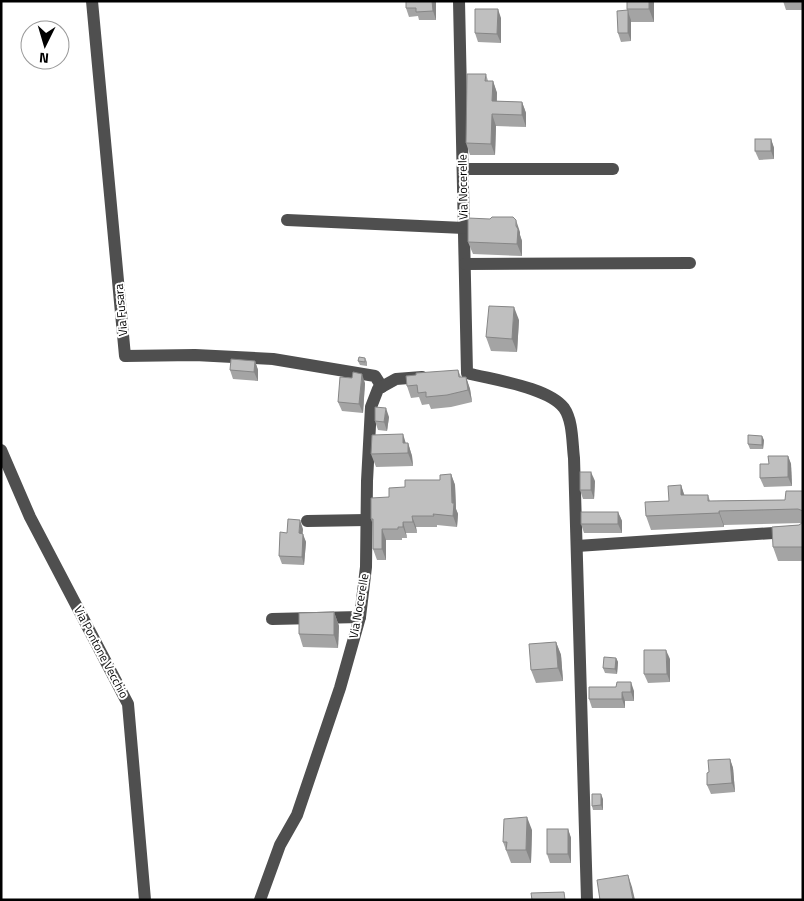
<svg xmlns="http://www.w3.org/2000/svg" width="804" height="901" viewBox="0 0 804 901" font-family="'Titillium Web',sans-serif">
  <rect width="100%" height="100%" fill="#fff"/>
  <g fill="none" stroke-linecap="round" stroke-linejoin="round">
    <g stroke="#4f4f4f" stroke-width="12">
      <polyline points="92,1 125,356 195,355 273,359 375,376 382,387"/>
      <path d="M459 1 467 373C493 380 548 387 564 408 573 421 572 442 574 458L587 900"/>
      <polyline points="463,169 613,169"/>
      <polyline points="287,220 464,228"/>
      <polyline points="465,264 690,263"/>
      <polyline points="1,450 30,517 128,704 145,900"/>
      <polyline points="307,521 367,520"/>
      <polyline points="577,546 803,531"/>
      <polyline points="272,619 360,617"/>
      <polyline points="260,900 280,845 297,815 340,688 360,617 366,567 367,481 371,407 378,389 396,379 422,377"/>
    </g>
  </g>
  <g fill="#a4a4a4">
    <polygon points="436,1 436,20 419,20 418,16 409,17 406,8"/>
    <polygon points="654,1 654,22 631,22 631,20 631,41 621,42 618,33 627,10 627,9"/>
    <polygon points="783,1 803,1 803,10 786,10"/>
    <polygon points="501,18 501,43 478,42 475,33"/>
    <polygon points="486,74 488,81 493,81 497,93 497,101 522,102 526,113 526,127 496,126 495,155 470,155 466,143"/>
    <polygon points="771,139 774,148 774,159 759,160 755,151"/>
    <polygon points="520,232 520,235 522,241 522,256 473,254 468,242"/>
    <polygon points="519,320 517,352 491,351 486,337"/>
    <polygon points="365,358 367,362 367,366 360,365 358,361"/>
    <polygon points="255,361 258,370 258,381 233,379 230,370"/>
    <polygon points="458,370 461,377 466,377 470,389 472,402 451,407 431,409 429,404 422,405 419,397 411,398 407,386 416,375"/>
    <polygon points="365,383 363,413 342,411 338,402"/>
    <polygon points="389,417 387,431 378,430 375,421"/>
    <polygon points="764,440 763,449 750,449 748,444"/>
    <polygon points="406,443 408,443 412,456 413,466 376,467 371,454"/>
    <polygon points="788,456 791,464 792,486 764,487 760,478 769,464"/>
    <polygon points="451,474 455,485 456,509 458,514 457,527 437,525 437,527 416,527 417,533 406,533 407,538 402,538 402,540 386,540 386,560 377,560 373,549 373,525 371,519 389,497 405,487 440,480"/>
    <polygon points="595,481 594,499 583,499 580,490"/>
    <polygon points="681,485 684,495 708,495 710,501 785,500 803,491 803,561 778,561 773,547 802,523 724,525 724,527 651,530 646,516 669,501"/>
    <polygon points="618,512 622,521 622,533 584,533 581,524"/>
    <polygon points="303,529 302,534 306,542 304,565 282,564 279,556 287,533"/>
    <polygon points="334,612 339,626 338,648 303,647 299,634"/>
    <polygon points="556,642 561,655 563,681 536,683 531,670"/>
    <polygon points="616,658 618,662 617,674 605,673 603,668"/>
    <polygon points="670,659 670,682 648,683 644,674"/>
    <polygon points="616,687 634,691 634,701 625,701 625,708 592,708 589,699"/>
    <polygon points="730,759 733,768 735,792 711,794 707,785"/>
    <polygon points="603,799 603,810 593,810 592,806"/>
    <polygon points="568,829 571,838 571,863 550,863 547,854"/>
    <polygon points="532,830 531,863 511,863 503,842"/>
  </g>
  <g fill="#868686">
    <polygon points="432,1 436,1 436,20 433,11"/>
    <polygon points="649,1 654,1 654,22 649,9"/>
    <polygon points="498,9 501,18 501,43 497,34"/>
    <polygon points="628,12 631,20 631,41 628,33"/>
    <polygon points="493,81 497,93 496,112 492,101"/>
    <polygon points="522,102 526,113 526,127 522,115"/>
    <polygon points="492,114 496,126 495,155 491,144"/>
    <polygon points="771,139 774,148 774,159 771,151"/>
    <polygon points="516,220 520,232 520,235 522,241 522,256 517,244"/>
    <polygon points="514,307 519,320 517,352 512,339"/>
    <polygon points="255,361 258,370 258,381 254,372"/>
    <polygon points="362,374 365,383 363,413 359,404"/>
    <polygon points="466,377 470,389 472,402 468,390"/>
    <polygon points="386,408 389,417 387,431 384,422"/>
    <polygon points="403,434 407,447 403,443"/>
    <polygon points="762,436 764,440 763,449 762,445"/>
    <polygon points="408,443 412,456 413,466 408,453"/>
    <polygon points="788,456 791,464 792,486 788,477"/>
    <polygon points="591,472 595,481 594,499 591,490"/>
    <polygon points="451,474 455,485 456,509 458,514 457,527 453,516"/>
    <polygon points="681,485 686,500 681,495"/>
    <polygon points="719,511 724,525 724,527 719,513"/>
    <polygon points="618,512 622,521 622,533 618,524"/>
    <polygon points="412,516 416,527 417,533 413,522"/>
    <polygon points="300,520 303,529 302,541 299,533"/>
    <polygon points="403,522 406,533 407,538 403,527"/>
    <polygon points="382,529 386,540 386,560 382,549"/>
    <polygon points="303,534 306,542 304,565 302,557"/>
    <polygon points="334,612 339,626 338,648 334,635"/>
    <polygon points="556,642 561,655 563,681 558,668"/>
    <polygon points="666,650 670,659 670,682 667,674"/>
    <polygon points="616,658 618,662 617,674 615,669"/>
    <polygon points="631,682 634,691 634,701 631,692"/>
    <polygon points="622,692 625,701 625,708 622,699"/>
    <polygon points="730,759 733,768 735,792 732,783"/>
    <polygon points="601,794 603,799 603,810 601,805"/>
    <polygon points="527,817 532,830 531,863 526,850"/>
    <polygon points="568,829 571,838 571,863 568,854"/>
    <polygon points="628,875 632,887 635,900 633,900"/>
  </g>
  <g fill="#bfbfbf" stroke="#868686">
    <polygon points="406,1 432,1 433,11 416,12 416,8 406,8"/>
    <rect x="627" y="1" width="22" height="8"/>
    <polygon points="475,9 498,9 497,34 475,33"/>
    <polygon points="628,10 628,33 618,33 617,11"/>
    <polygon points="467,74 486,74 485,81 493,81 492,101 522,102 522,115 492,114 491,144 466,143"/>
    <rect x="755" y="139" width="16" height="12"/>
    <polygon points="492,217 513,217 516,220 516,226 518,229 517,244 468,242 468,218 490,219"/>
    <polygon points="489,306 514,307 512,339 486,337"/>
    <polygon points="359,357 365,358 365,362 358,361"/>
    <polygon points="231,359 255,361 254,372 230,370"/>
    <polygon points="458,370 459,377 466,377 468,390 447,395 426,397 426,392 418,393 417,385 407,386 406,376 416,375 416,373"/>
    <polygon points="353,372 362,374 359,404 338,402 340,377 352,378"/>
    <polygon points="375,407 386,408 384,422 375,421"/>
    <polygon points="403,434 403,443 408,443 408,453 371,454 372,435"/>
    <polygon points="748,435 762,436 762,445 748,444"/>
    <polygon points="768,456 788,456 788,477 760,478 760,464 769,464"/>
    <rect x="580" y="472" width="11" height="18"/>
    <polygon points="451,474 452,503 454,503 453,516 433,514 434,516 412,516 413,522 403,522 403,527 398,527 398,529 382,529 382,549 373,549 373,519 371,519 371,498 389,497 389,488 405,487 405,480 440,480 440,475"/>
    <polygon points="681,485 681,495 708,495 708,501 785,500 786,491 803,491 803,511 798,509 719,511 719,513 646,516 645,502 669,501 668,486"/>
    <rect x="581" y="512" width="37" height="12"/>
    <polygon points="288,519 300,520 299,533 303,534 302,557 279,556 280,532 287,533"/>
    <polygon points="803,522 803,547 773,547 772,527 799,525"/>
    <polygon points="334,612 334,635 299,634 299,613"/>
    <polygon points="556,642 558,668 531,670 529,644"/>
    <polygon points="644,650 666,650 667,674 644,674"/>
    <polygon points="604,657 616,658 615,669 603,668"/>
    <polygon points="617,682 631,682 631,692 622,692 622,699 589,699 589,687 616,687"/>
    <polygon points="730,759 732,783 707,785 707,773 709,772 708,760"/>
    <polygon points="592,794 601,794 601,805 592,806"/>
    <polygon points="527,817 526,850 506,850 507,842 503,842 504,819"/>
    <rect x="547" y="829" width="21" height="25"/>
    <polygon points="628,875 633,900 600,900 597,880"/>
    <polygon points="564,892 565,900 532,900 531,893"/>
  </g>
  <g text-anchor="middle" stroke-width="4" stroke-linejoin="round" paint-order="stroke">
    <g font-size="12" fill="#000" stroke="#fff">
      <text transform="translate(463 187) rotate(-91)" y="4">Via Nocerelle</text>
      <text transform="translate(121 310) rotate(-95)" y="4">Via Fusara</text>
      <text transform="translate(359 606) rotate(-80)" y="4">Via Nocerelle</text>
      <text transform="translate(101 652) rotate(62)" y="4">Via Pontone Vecchio</text>
    </g>
  </g>
  <rect width="804" height="901" fill="none" stroke="#000000" stroke-width="5"/>
  <g transform="translate(45 45) rotate(185)"><circle r="24" fill="#ffffff" stroke="#999999"/>
  <path d="M0-4L9 19L0 12L-9 19Z" fill="#000000"/>
  <text y="-8" font-size="14" font-weight="bold" text-anchor="middle" fill="#000000">N</text>
  </g>
</svg>
